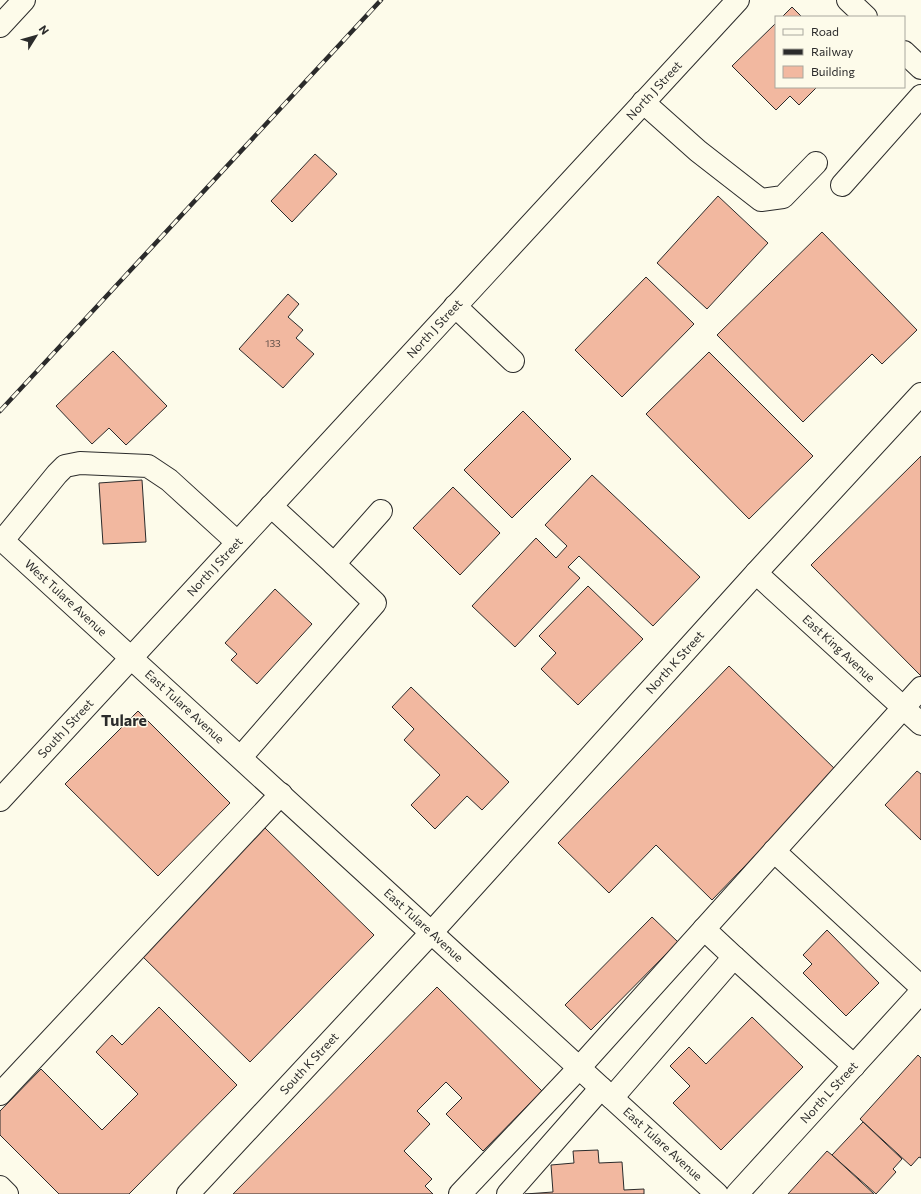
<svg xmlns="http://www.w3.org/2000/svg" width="921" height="1194" viewBox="0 0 921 1194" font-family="Commissioner,sans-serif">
  <rect width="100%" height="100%" fill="#fdfbea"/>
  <g fill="#f2b8a0" stroke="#2b2b2b">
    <polygon points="792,7 802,17 782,17"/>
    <polygon points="776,23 776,87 817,87 799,105 790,96 776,110 732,66"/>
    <polygon points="315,154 337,174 292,222 271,201"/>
    <polygon points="718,196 768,243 707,309 657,263"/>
    <polygon points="822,232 917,330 882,364 872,354 803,422 717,335"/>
    <polygon points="646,277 694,324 622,397 575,350"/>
    <polygon points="288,294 299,304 288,317 303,330 296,338 314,354 283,388 239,349"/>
    <polygon points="113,351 167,406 126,445 109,428 92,444 56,406"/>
    <polygon points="709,352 813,456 749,519 646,414"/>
    <polygon points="523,411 571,459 512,518 464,470"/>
    <polygon points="921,456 921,676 811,565"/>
    <polygon points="592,475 700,577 653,626 579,556 568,567 580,578 515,647 472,606 536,538 556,558 567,546 545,525"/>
    <polygon points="142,480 146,542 103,544 99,483"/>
    <polygon points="453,487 500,533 460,575 413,528"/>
    <polygon points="588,586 643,639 578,705 541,669 556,653 539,636"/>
    <polygon points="275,589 312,624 257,684 231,660 237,654 225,643"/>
    <polygon points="729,666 837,771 712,900 656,845 609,893 558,843"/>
    <polygon points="411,687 509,782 482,810 467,796 435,829 411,805 440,775 404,740 414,729 392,707"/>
    <polygon points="138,711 230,803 158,876 65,784"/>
    <polygon points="917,771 921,774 921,840 885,805"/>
    <polygon points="265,828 374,935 250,1062 141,955"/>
    <polygon points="652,917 678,942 591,1030 565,1005"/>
    <polygon points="827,930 879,983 846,1016 803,973 812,964 803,955"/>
    <polygon points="437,987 542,1091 483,1151 446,1114 462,1098 446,1082 417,1111 430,1124 404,1151 432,1179 425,1186 433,1194 233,1194"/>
    <polygon points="159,1007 237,1085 129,1194 59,1194 0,1135 0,1111 41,1069 102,1130 138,1094 96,1052 112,1035 122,1045"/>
    <polygon points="752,1017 803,1067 721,1150 673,1103 690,1086 670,1066 689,1047 706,1064"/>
    <polygon points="918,1055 921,1058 921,1158 919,1157 911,1166 860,1119"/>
    <polygon points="863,1122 902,1159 893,1169 896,1172 876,1194 832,1155"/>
    <polygon points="598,1150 599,1163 622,1162 624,1190 644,1189 644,1194 525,1194 553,1192 551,1165 574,1163 573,1151"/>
    <polygon points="827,1151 832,1155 874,1194 788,1194"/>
  </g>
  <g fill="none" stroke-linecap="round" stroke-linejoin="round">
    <g stroke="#2b2b2b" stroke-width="24">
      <g id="minor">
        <polyline points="848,0 866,17"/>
        <polyline points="0,26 24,0"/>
        <polyline points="904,52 921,68"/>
        <polyline points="643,102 698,151 761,200 783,197 816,163"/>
        <polyline points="842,185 921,96"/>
        <polyline points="455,306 513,361"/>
        <polyline points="271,506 334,564 381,511"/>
        <polyline points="3,540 57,474 65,466 80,463 148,466 169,480 237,542"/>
        <path id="s1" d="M756 573 921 724"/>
        <polyline points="241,757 375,603 334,564"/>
        <polyline points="774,851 921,987"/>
        <polyline points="704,929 734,957"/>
        <polyline points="0,1094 281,794"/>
        <polyline points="612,1098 734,957 854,1066"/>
        <polyline points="0,1187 7,1194"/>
        <path id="s2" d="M188 1194 431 933 756 573 921 394"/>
        <polyline points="460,1194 579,1068 921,688"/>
        <polyline points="508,1194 601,1088"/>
        <path id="s3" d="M737 1194 921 992"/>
      </g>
    </g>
    <g stroke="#2b2b2b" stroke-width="24">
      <g id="major">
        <path id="s4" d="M0 538 717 1194"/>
        <path id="s5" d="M0 800 738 0"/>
      </g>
    </g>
    <use href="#minor" stroke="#fdfbea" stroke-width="22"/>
    <use href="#major" stroke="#fdfbea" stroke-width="22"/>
    <g stroke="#2b2b2b" stroke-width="4.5">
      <polyline id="rail" points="0,411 381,0"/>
    </g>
    <use href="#rail" stroke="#fdfbea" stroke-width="3" stroke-dasharray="9" stroke-linecap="butt"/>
  </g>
  <g text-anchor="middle" stroke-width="3" stroke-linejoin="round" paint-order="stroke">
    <g font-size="10" fill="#5d4e48">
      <text x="273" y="347">133</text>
    </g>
    <g font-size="12" fill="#2b2b2b" stroke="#fdfbea">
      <text dy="4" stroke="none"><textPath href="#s5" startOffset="965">North J Street</textPath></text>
      <text dy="4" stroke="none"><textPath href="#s5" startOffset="641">North J Street</textPath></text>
      <text dy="4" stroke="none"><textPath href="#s5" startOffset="317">North J Street</textPath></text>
      <text dy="4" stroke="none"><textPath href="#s4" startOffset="89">West Tulare Avenue</textPath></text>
      <text dy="4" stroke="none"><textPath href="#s1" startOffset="112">East King Avenue</textPath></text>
      <text dy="4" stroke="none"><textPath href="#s2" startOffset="721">North K Street</textPath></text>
      <text dy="4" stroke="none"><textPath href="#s4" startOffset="250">East Tulare Avenue</textPath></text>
      <text dy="4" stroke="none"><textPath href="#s5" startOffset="97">South J Street</textPath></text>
      <text dy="4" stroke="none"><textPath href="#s4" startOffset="574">East Tulare Avenue</textPath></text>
      <text dy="4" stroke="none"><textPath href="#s2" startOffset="178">South K Street</textPath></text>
      <text dy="4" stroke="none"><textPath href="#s3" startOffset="137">North L Street</textPath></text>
      <text dy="4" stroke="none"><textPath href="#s4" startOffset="898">East Tulare Avenue</textPath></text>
    </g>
    <g font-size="16" font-weight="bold" fill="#2b2b2b" stroke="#fdfbea">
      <text x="124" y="726">Tulare</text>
    </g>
  </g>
  <rect x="775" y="16" width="130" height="72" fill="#fdfbea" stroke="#a9a89e"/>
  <rect x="783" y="29" width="20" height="6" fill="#fdfbea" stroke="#a9a89e"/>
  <text x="811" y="36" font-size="12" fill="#2b2b2b">Road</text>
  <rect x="783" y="49" width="20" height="6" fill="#2b2b2b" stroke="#a9a89e"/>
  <text x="811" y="56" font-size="12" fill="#2b2b2b">Railway</text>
  <rect x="783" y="66" width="20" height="12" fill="#f2b8a0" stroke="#a9a89e"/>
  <text x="811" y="76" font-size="12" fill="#2b2b2b">Building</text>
  <g transform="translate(36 36) rotate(53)" stroke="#fdfbea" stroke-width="3" paint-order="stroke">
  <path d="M0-3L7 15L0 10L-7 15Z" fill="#2b2b2b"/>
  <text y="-6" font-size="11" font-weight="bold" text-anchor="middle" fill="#2b2b2b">N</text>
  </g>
</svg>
